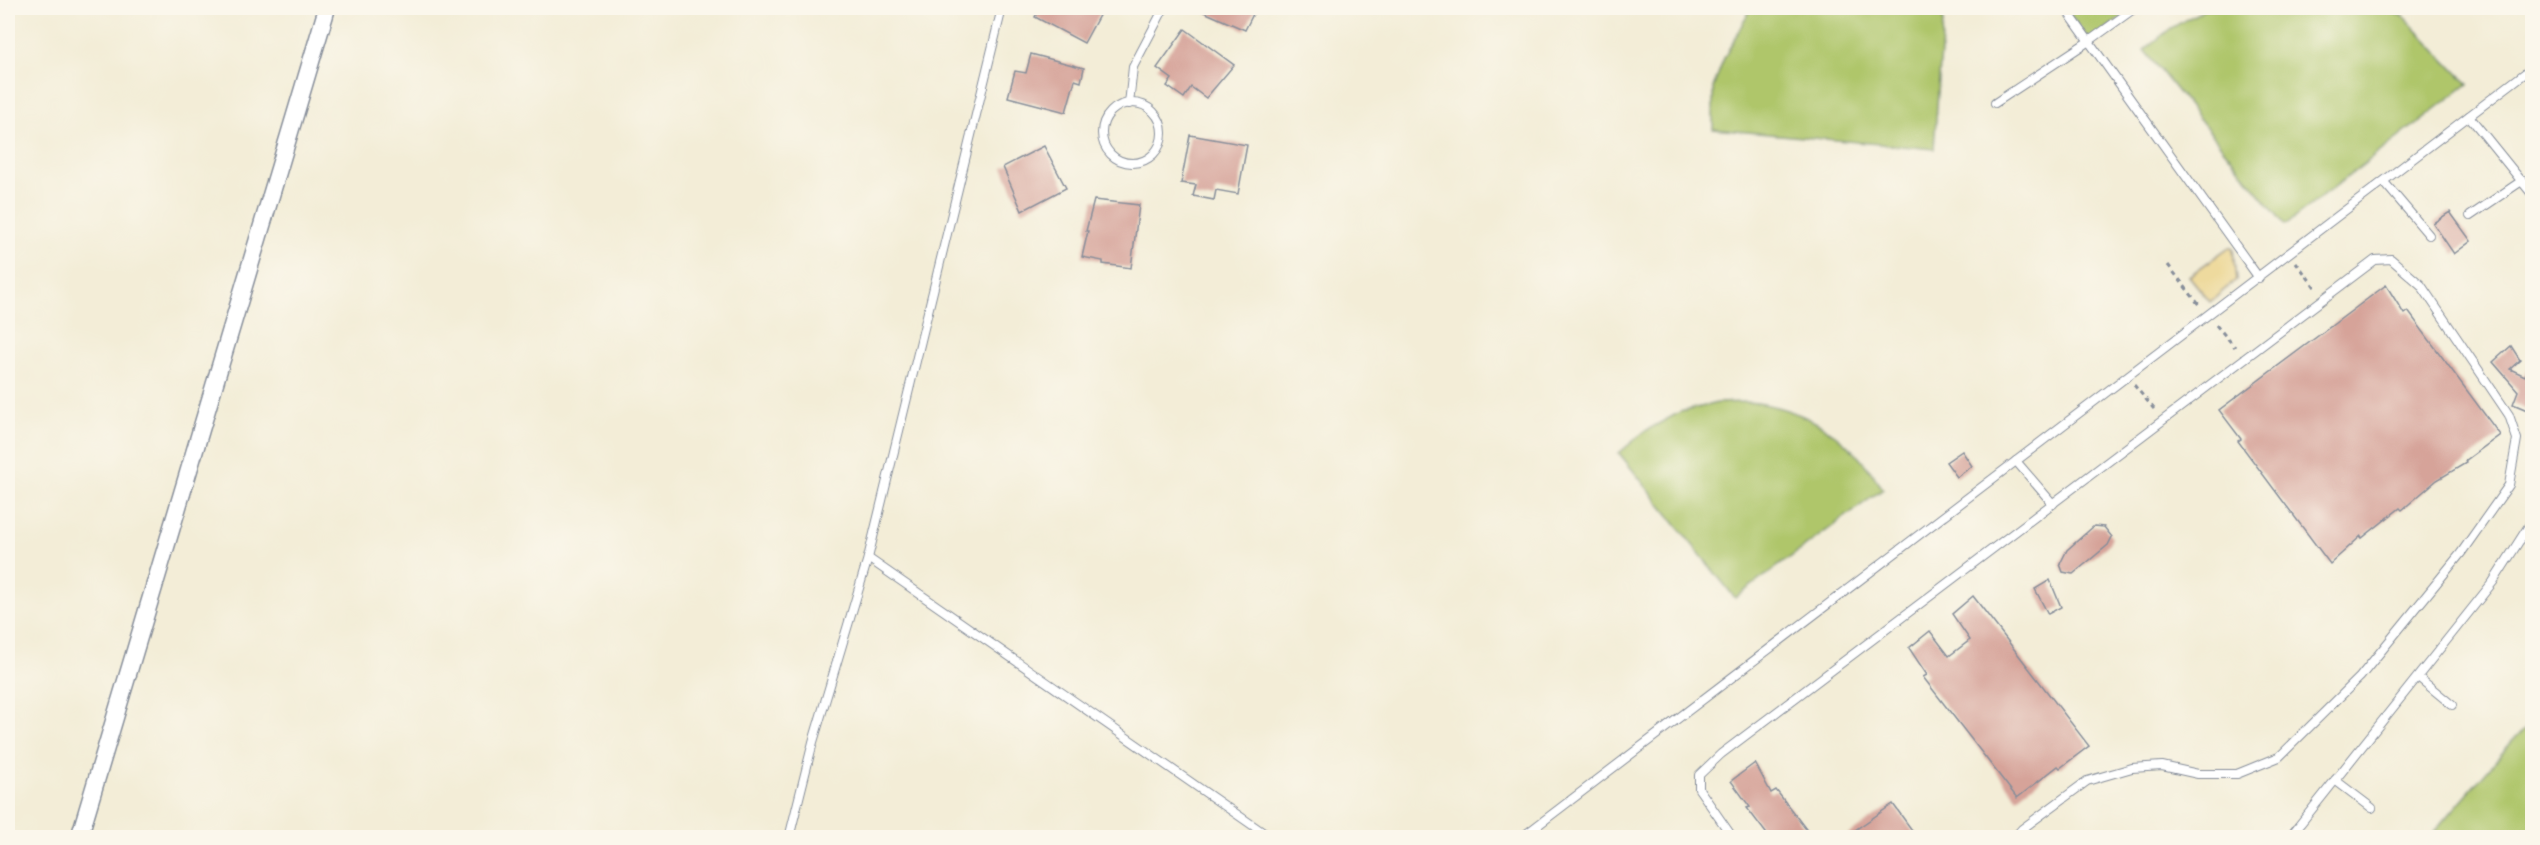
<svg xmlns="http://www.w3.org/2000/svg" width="2540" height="845" viewBox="0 0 2540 845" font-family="Mali,sans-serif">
  <rect width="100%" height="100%" fill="#fbf7ec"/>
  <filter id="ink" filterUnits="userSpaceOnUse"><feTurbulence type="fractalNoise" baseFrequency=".0167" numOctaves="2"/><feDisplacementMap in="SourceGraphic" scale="12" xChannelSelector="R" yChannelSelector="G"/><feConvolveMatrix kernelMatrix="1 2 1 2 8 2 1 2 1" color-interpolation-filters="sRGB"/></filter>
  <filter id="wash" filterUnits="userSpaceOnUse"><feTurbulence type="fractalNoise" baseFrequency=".008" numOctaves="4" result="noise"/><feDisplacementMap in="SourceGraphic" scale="24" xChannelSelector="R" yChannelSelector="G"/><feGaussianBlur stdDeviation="1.35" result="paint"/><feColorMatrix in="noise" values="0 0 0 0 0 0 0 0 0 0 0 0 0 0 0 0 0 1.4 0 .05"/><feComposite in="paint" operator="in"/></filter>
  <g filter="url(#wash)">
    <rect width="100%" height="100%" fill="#f3edd7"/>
    <g fill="#afc66b" stroke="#657a64" stroke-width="1.5">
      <polygon points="1751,8 1944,8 1934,149 1713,129 1713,88 1724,58"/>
      <polygon points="2065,8 2135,8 2089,41"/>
      <polygon points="2207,8 2377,8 2403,16 2468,84 2285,225 2144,50 2171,28"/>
      <path d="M1717 403C1730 403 1745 401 1758 403 1816 413 1852 441 1883 489L1735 598 1619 453 1645 431 1680 412Z"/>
      <polygon points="2532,724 2532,837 2430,837 2515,738"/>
    </g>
    <polygon fill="#eeda9e" stroke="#84847e" stroke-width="1.5" points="2229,247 2233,249 2236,280 2210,302 2189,276"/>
    <g id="blocks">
      <g fill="#d6a399">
        <polygon points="1040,8 1103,8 1084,43 1035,17"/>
        <polygon points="1195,8 1256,8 1245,30"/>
        <polygon points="1185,29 1234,65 1206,98 1191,87 1184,98 1167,86 1172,79 1157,68"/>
        <polygon points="1031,54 1084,68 1081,82 1075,80 1066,112 1008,97 1015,71 1026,73"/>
        <polygon points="1190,135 1247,145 1238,194 1216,190 1214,200 1193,196 1196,185 1181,183"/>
        <polygon points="1044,146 1066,188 1022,211 1003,167"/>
        <polygon points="1094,200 1139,205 1131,268 1103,264 1103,261 1082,257 1088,231 1086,231"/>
        <polygon points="2450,212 2471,241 2454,254 2433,223"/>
        <polygon points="2386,285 2404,314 2408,311 2500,435 2465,461 2466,463 2437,480 2402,510 2400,508 2362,538 2361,536 2330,564 2238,441 2241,439 2219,410"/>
        <polygon points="2511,346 2520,360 2510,369 2525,376 2532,358 2532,412 2513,404 2518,391 2493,362"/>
        <polygon points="1962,451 1972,466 1957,477 1946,462"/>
        <polygon points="2094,526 2104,527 2112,537 2108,545 2073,574 2063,572 2060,564 2067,550"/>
        <polygon points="2050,580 2061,607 2048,614 2035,589"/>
        <polygon points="1973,596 2089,746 2060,768 2058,766 2017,798 1923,677 1927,675 1909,648 1930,631 1949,656 1970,640 1952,614"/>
        <polygon points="1755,763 1771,793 1776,790 1812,837 1769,837 1747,808 1750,807 1731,781"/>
        <polygon points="1893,804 1917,837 1845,837"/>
      </g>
    </g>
  </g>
  <g filter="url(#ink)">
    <use href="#blocks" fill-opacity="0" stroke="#878e9a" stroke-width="1.5"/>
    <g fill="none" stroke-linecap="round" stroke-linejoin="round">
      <g stroke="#878e9a" stroke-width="10">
        <g id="service">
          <polyline points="2065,8 2259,278"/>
          <polyline points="1995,103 2089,41 2135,8"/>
          <circle cx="1132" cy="133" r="30"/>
          <polyline points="1129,104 1133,67 1164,8"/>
          <polyline points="2469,116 2532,194"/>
          <polyline points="2384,182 2429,235"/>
          <polyline points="2470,216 2523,180"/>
          <polyline points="2016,461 2053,504"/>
          <polyline points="868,558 1271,838"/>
          <polyline points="2418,677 2452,705"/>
          <polyline points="2335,780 2372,808"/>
          <polyline points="789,838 813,742 868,558 1002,8"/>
          <polyline points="1521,838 2532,68"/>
          <polyline points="1733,838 1699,789 1699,775 1721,754 2375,260 2391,259 2421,285 2509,415 2517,439 2509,485 2461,553 2360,677 2279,757 2237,774 2198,774 2162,766 2132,768 2087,781 2022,829 2014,838"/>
          <polyline points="2289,838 2493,582 2532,521"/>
        </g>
      </g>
      <g stroke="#878e9a" stroke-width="19">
        <polyline id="minor" points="79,838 327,8"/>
      </g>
      <g stroke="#878e9a" stroke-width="3" stroke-dasharray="4.5 4.5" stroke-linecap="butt">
        <polyline points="2296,262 2317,290"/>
        <polyline points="2168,265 2200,306"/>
        <polyline points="2216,325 2235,347"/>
        <polyline points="2134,385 2154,409"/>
      </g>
      <use href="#service" stroke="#fff" stroke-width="8"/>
      <use href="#minor" stroke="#fff" stroke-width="16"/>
    </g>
  </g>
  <rect width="2540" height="845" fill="none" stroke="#fbf7ec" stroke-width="30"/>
</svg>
